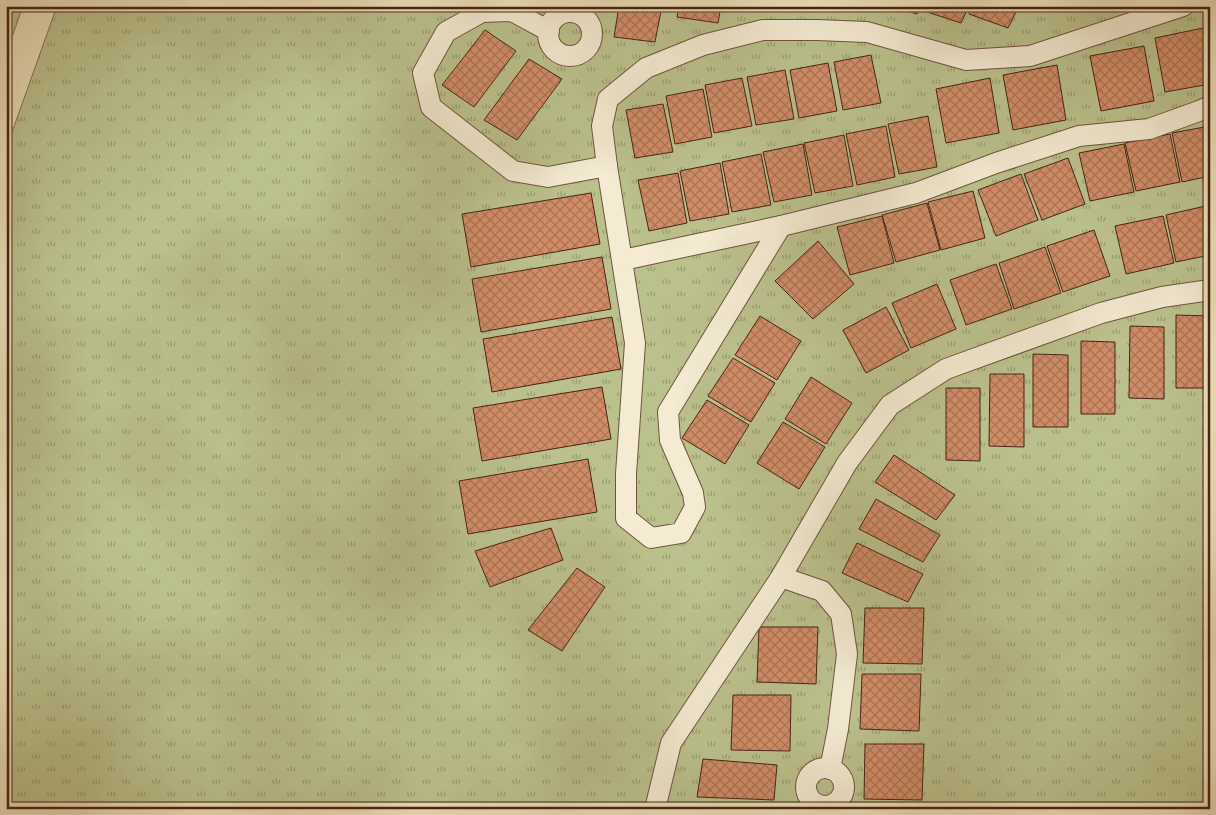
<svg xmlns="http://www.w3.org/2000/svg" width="1216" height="815" viewBox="0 0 1216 815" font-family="'IM FELL English',serif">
  <defs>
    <pattern id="grass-tufts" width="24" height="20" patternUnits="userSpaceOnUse" patternTransform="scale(1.25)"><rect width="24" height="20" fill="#bbc18d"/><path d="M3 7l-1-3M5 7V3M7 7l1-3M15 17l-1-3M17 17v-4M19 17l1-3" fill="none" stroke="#9a9d72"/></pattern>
    <pattern id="forest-firs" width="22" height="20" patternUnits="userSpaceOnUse" patternTransform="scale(1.25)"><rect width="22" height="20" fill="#bbc18d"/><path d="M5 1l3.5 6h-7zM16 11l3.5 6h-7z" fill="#9a9d72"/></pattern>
    <pattern id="building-cross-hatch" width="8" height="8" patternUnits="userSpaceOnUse" patternTransform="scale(1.25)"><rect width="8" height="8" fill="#d08d68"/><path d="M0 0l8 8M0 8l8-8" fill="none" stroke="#ab7354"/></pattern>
  </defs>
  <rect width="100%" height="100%" fill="#eee0ba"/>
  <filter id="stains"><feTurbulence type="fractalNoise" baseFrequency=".004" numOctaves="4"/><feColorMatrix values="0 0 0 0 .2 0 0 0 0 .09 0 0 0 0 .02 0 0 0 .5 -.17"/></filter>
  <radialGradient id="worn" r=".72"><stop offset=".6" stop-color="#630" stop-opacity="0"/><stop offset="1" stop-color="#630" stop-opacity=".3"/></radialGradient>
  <polygon fill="url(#grass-tufts)" stroke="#817250" points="57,6 1210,6 1210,809 6,809 6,149"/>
  <polygon fill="url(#forest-firs)" stroke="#817250" points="6,6 23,6 6,54"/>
  <g fill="url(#building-cross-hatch)" stroke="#472413">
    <polygon points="619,6 662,6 655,42 614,37"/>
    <polygon points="679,6 721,6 718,23 677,17"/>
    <polygon points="889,6 920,6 917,14"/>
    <polygon points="923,6 969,6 961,23 921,10"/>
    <polygon points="972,6 1019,6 1008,28 969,14"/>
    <polygon points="1208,27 1210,35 1210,84 1165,92 1155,38"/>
    <polygon points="485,30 516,51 474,107 442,85"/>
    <polygon points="1144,46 1154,101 1101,111 1090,56"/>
    <polygon points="871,55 881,103 843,110 834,62"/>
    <polygon points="529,59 562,79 517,140 484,120"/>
    <polygon points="828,63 837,111 799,118 790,70"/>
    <polygon points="1057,65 1066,120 1013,130 1003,75"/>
    <polygon points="785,70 794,119 756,125 747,77"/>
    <polygon points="742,78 752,126 714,133 705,85"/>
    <polygon points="990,78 999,133 946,143 936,89"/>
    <polygon points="703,89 712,137 675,144 666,96"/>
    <polygon points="663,104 673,152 635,158 626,110"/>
    <polygon points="928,116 937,167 899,174 888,124"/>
    <polygon points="886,126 895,177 857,185 846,134"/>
    <polygon points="1210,126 1210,176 1182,182 1172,133"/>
    <polygon points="1170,134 1180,182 1136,191 1125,143"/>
    <polygon points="844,135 853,186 815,193 804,143"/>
    <polygon points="803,144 812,195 774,202 763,152"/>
    <polygon points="1124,144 1134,192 1090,201 1079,153"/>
    <polygon points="761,154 771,205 732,212 722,162"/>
    <polygon points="1068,158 1085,204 1042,220 1024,174"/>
    <polygon points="720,163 729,214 690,221 680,171"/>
    <polygon points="678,173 687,223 649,231 638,180"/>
    <polygon points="1021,174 1038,220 996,236 978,190"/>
    <polygon points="973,191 985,238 941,250 928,202"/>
    <polygon points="591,193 600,244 471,267 462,214"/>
    <polygon points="927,203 940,250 896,262 882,215"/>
    <polygon points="1210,205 1210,255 1176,262 1166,215"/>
    <polygon points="882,216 894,263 850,275 837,227"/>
    <polygon points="1163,216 1174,263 1126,274 1115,226"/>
    <polygon points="1094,230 1110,276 1063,292 1047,246"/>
    <polygon points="818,241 854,284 813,319 775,281"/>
    <polygon points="1045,247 1061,293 1014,309 999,263"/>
    <polygon points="602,257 611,309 481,332 472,279"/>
    <polygon points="996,264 1012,309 966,325 950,280"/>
    <polygon points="937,284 956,329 911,348 892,303"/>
    <polygon points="886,307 909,350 866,373 843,330"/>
    <polygon points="1176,315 1210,316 1210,388 1176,388"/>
    <polygon points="760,316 801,341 777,380 735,355"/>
    <polygon points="612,317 621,369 492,392 483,339"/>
    <polygon points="1130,326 1164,327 1164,399 1129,398"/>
    <polygon points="1081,341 1115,342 1115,414 1081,414"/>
    <polygon points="1033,354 1068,355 1068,427 1033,427"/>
    <polygon points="733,358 775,383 751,422 708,396"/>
    <polygon points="990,374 1024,374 1024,447 989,446"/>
    <polygon points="811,377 852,403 826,444 785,419"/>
    <polygon points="602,387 611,439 482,461 473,408"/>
    <polygon points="946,388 980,388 980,461 946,460"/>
    <polygon points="707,400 749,425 725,464 682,438"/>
    <polygon points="783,422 825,447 799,489 757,463"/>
    <polygon points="894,455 955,495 936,520 875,482"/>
    <polygon points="588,459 597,512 468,534 459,481"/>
    <polygon points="876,499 940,535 923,562 859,529"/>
    <polygon points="551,528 563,560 490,587 475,551"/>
    <polygon points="857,543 923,574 908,602 842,573"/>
    <polygon points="577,568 605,587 562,651 528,630"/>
    <polygon points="865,608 924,608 922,664 863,663"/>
    <polygon points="759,627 818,627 816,684 757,682"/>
    <polygon points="862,674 921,674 919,731 860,729"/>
    <polygon points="733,695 791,695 790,751 731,750"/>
    <polygon points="865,744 924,744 922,800 864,799"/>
    <polygon points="703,759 777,765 774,800 697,797"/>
  </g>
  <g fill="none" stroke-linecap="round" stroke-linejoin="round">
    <g stroke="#71533d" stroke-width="22">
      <g id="minor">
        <circle cx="570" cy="34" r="22"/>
        <polyline points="549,31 512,11 482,12 446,32 423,73 431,107 513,171 548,177 607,166 635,343 626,474 626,518 651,538 681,533 695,507 693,493 670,440 668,412 781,226"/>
        <polyline points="607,166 602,126 608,99 646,68 703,45 763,30 817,30 867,32 966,60 1030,56 1183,6"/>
        <polyline points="623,260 781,226 916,193 996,163 1079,136 1149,129 1199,111 1210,106"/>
        <polyline points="781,577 822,591 841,614 847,654 838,729 830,769"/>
        <circle cx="825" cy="787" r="19"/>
        <polyline points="655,809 671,743 781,577 847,463 890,405 946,369 1101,313 1162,297 1210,290"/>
      </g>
    </g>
    <use href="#minor" stroke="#f4ebd2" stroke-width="20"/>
  </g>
  <rect width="1216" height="815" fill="none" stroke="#eee0ba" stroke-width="25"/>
  <rect x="8" y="8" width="1201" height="800" fill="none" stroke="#472413" stroke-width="2.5"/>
  <rect x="12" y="12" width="1191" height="790" fill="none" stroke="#472413"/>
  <rect width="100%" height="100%" filter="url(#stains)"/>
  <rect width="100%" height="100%" fill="url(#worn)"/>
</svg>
